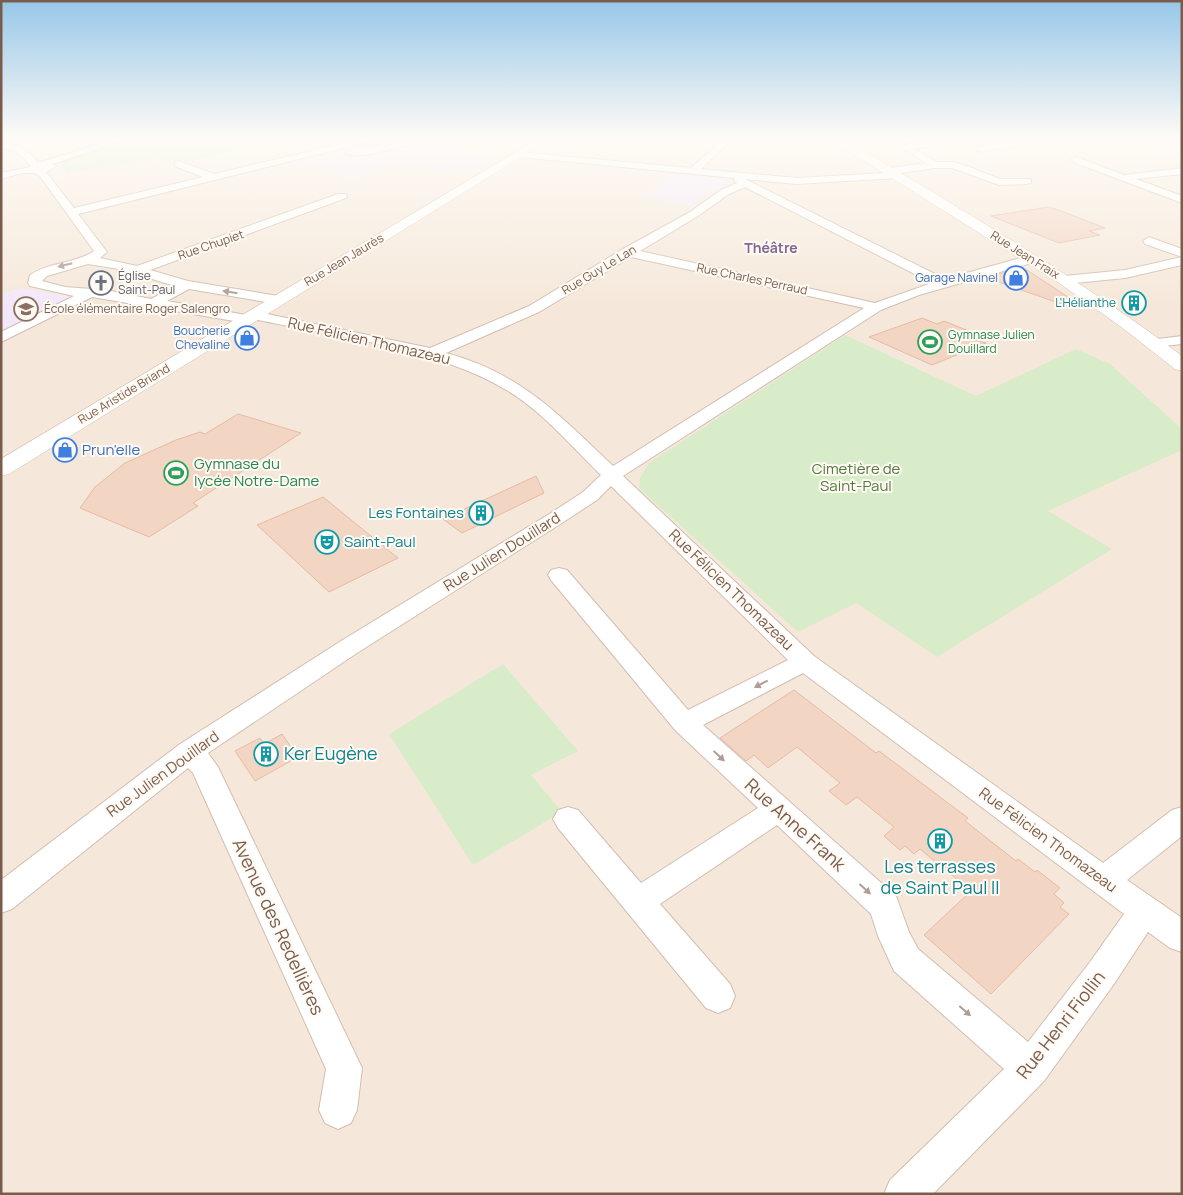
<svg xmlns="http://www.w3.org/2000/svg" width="1183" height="1195" viewBox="0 0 1183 1195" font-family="Manrope,sans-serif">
  <rect width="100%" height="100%" fill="#fdf6ec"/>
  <rect fill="#f5e8da" x="1" y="139" width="1181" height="1055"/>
  <g fill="#f3e8fa">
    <polygon points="416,140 493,160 473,171 449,169 439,174 408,163 353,179 288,161 378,151"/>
    <polygon points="673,173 718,176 731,181 690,205 635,195 653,190"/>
    <polygon points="22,288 74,297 1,335 1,294"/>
  </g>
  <g fill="#d8ecc9">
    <polygon points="130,139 254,139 268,141 175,165 158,159 67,173 60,162 62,160"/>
    <polygon points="845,335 976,396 1076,349 1110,364 1182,429 1182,450 1048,511 1112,549 937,657 856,603 798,632 639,488 640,478 649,463"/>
    <polygon points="503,664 578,751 531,775 562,812 473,865 389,734"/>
  </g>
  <g fill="#f3d5c3" stroke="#e6bba3">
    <polygon points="1049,207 1064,212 1105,228 1089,231 1100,235 1059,243 991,216"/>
    <polygon points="1016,269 1027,270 1071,299 1067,306 987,278"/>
    <polygon points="922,318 937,324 944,321 984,337 976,340 986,343 932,365 869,337"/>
    <polygon points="238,414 301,433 193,503 198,506 149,537 80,508 95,487 125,463 176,440 200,432 205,434"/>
    <polygon points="536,476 544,493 462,533 443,519"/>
    <polygon points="323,497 398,558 329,592 257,525"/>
    <polygon points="794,690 876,753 879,751 968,818 965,821 1016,861 1018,859 1035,872 1037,870 1060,888 1054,894 1064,903 1060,907 1069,914 991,994 924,935 971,891 920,849 914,854 905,846 900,850 884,836 894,827 857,797 846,805 829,791 840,783 797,747 768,768 754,755 746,761 720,738"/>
    <polygon points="282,734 298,757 255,781 235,751 260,738 264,744"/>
  </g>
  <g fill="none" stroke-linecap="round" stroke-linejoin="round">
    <g stroke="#d1beb0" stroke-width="2">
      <g id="minor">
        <path d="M115 139H127L53 164 56 166 46 172 74 208 203 177 175 166V162L178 161 215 174 360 139H373L372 141 78 214 107 252 100 258 137 266 338 194H346L347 196 346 198 150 270 188 281 278 296 285 300 278 304 189 289 167 301 246 315 253 311 430 348 529 306 623 249 690 212 721 190 737 183 734 180 735 178 520 157 515 154 517 152 691 168 723 139H732L701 169 797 178 886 173 887 169 890 168 926 163 901 147 903 145 915 143 916 140 919 139 931 145 929 147 915 149 937 162H952L964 165 1000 179H1031V183L1027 184 999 185 952 168H935L900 173 902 175 897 178 797 184 745 179 945 279 1031 255 1037 259 1035 262 919 295 881 310 623 476 814 656 1103 863 1172 810 1182 807V836L1127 880 1182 918V952L1170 948 1148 932 1114 984 1044 1081 933 1194H884L890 1180 1004 1069 894 971 878 936 871 914 777 825 660 904 730 984 735 996 730 1008 718 1013 706 1008 558 828 553 819 558 810 568 807 578 810 641 883 758 808 675 730 551 580 548 575 551 570 559 568 567 570 688 710 788 660 611 486 597 500 565 521 357 653 208 753 218 767 362 1068 357 1110 351 1123 338 1129 325 1123 319 1110 326 1069 193 773 188 768 12 909 1 913V880L180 744 341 641 551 513 583 492 601 475C572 447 543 412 508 391 438 348 334 336 253 319L246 323 92 297 1 342V332L74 296 30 286 28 283 30 275C49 262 75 264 94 251L39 175C28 169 12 176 1 179V173L31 167C23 155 16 150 1 148V142C17 145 29 149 38 163ZM745 187 932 283 875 303 640 251 698 216 729 194ZM631 257 864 308 613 466C559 415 521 373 446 353L539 312ZM88 264 119 269 175 286 151 299 106 290 65 287 42 281 47 276ZM803 673 1124 914 1090 962 1028 1042 918 949 909 932 896 896 703 725Z"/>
        <path d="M408 139 411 140V144C398 147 355 161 345 153 350 149 397 142 408 139Z"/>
        <polygon points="1018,139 1029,139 1019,145 981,152 976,149 981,146"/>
        <polygon points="1160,139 1182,141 1182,147 1161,141"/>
        <polygon points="1076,157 1124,175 1182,168 1182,174 1136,179 1182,196 1182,203 1073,162 1071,160"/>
        <polygon points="1149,237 1182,249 1182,257 1145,244 1143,241"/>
        <polygon points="1182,257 1182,265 1125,278 1065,284 1058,280 1065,276 1125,270"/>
        <polygon points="1182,336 1182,344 1154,347 1149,346 1147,343 1149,340"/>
      </g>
    </g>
    <g stroke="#d1beb0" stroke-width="1">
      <path id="tertiary" d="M832 139H844C958 208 1075 275 1182 356V371L1175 369 1120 326 1059 283 833 141Z"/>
    </g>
    <g stroke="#d6c0b0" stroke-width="1">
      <polygon id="secondary" points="538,139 550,139 9,474 1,476 1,459"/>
    </g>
    <use href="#minor" fill="#fff" fill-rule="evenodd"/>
    <use href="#tertiary" fill="#fff" fill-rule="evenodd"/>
    <use href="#secondary" fill="#fff" fill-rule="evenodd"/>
  </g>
  <defs><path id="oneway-solid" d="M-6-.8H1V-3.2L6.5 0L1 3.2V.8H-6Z" transform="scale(1.25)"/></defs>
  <g fill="#af9d94">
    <use href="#oneway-solid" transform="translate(65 265) rotate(166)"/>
    <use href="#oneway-solid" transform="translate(230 292) rotate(-171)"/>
    <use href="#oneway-solid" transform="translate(761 684) rotate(153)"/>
    <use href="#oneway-solid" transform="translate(719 756) rotate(43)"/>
    <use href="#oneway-solid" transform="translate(865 889) rotate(42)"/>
    <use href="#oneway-solid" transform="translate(965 1011) rotate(41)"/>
  </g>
  <linearGradient id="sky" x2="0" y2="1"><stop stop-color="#97c7e8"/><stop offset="0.45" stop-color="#fefbf6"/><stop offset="1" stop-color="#fefbf6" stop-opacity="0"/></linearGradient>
  <rect width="1183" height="306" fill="url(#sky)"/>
  <defs>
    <g id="shop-ring" transform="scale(1.25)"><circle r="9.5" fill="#fffaf3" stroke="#3f7fe0" stroke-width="1.5"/><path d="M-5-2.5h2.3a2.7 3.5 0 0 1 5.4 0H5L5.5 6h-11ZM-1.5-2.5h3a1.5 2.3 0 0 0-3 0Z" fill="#3f7fe0"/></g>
    <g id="church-ring" transform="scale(1.25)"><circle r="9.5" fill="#fffaf3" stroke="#6b7280" stroke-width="1.5"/><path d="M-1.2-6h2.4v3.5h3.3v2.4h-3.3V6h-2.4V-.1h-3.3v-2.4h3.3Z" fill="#6b7280"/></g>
    <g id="building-ring" transform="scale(1.25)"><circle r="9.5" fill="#fffaf3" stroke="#0f9aa8" stroke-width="1.5"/><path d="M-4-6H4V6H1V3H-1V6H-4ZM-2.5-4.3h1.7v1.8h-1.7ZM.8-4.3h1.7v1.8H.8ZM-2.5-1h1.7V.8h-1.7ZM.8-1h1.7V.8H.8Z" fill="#0f9aa8"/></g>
    <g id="school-ring" transform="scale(1.25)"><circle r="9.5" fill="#fffaf3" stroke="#8d6e63" stroke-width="1.5"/><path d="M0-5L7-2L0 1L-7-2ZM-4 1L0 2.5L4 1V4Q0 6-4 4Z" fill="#8d6e63"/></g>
    <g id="stadium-ring" transform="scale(1.25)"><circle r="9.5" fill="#fffaf3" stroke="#2e9e5b" stroke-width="1.5"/><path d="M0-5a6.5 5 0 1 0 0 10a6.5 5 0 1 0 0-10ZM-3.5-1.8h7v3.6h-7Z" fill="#2e9e5b"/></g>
    <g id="theatre-ring" transform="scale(1.25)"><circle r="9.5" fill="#fffaf3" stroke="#0f9aa8" stroke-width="1.5"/><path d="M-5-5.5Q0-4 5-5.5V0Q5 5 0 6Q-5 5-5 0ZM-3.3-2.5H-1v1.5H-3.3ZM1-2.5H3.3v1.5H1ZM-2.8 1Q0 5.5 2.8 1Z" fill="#0f9aa8"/></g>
  </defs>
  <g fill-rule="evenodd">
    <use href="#shop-ring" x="1016" y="278"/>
    <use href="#church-ring" x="101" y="283"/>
    <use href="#building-ring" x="1134" y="303"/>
    <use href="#school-ring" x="26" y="309"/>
    <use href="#shop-ring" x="247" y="338"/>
    <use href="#stadium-ring" x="930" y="342"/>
    <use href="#shop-ring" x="65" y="450"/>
    <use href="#stadium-ring" x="176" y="473"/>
    <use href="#building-ring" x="481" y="513"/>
    <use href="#theatre-ring" x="327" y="542"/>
    <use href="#building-ring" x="266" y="754"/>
    <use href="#building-ring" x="940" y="841"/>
  </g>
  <g text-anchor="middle" stroke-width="4" stroke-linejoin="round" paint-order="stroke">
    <g font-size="12" fill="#7a5c4d" stroke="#fffaf3">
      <text transform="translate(211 245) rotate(-19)" y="4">Rue Chupiet</text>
      <text transform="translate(1025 255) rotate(32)" y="4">Rue Jean Fraix</text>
      <text transform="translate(344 260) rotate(-31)" y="4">Rue Jean Jaurès</text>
      <text transform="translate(599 270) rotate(-31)" y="4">Rue Guy Le Lan</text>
      <text transform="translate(752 279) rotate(12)" y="4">Rue Charles Perraud</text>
      <text transform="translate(124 394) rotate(-31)" y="4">Rue Aristide Briand</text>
    </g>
    <g font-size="12" fill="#5b616d" stroke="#fffaf3" text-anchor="start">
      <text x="118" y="280">Église<tspan x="118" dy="14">Saint-Paul</tspan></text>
    </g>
    <g font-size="12" fill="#366cbe" stroke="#fffaf3" text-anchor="end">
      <text x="998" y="282">Garage Navinel</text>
      <text x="230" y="335">Boucherie<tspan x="230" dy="14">Chevaline</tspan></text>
    </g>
    <g font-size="12" fill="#0d838f" stroke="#fffaf3" text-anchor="end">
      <text x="1116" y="307">L'Hélianthe</text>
    </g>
    <g font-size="12" fill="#785e54" stroke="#fffaf3" text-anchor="start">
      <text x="44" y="313">École élémentaire Roger Salengro</text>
    </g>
    <g font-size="12" fill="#27864d" stroke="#fffaf3" text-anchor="start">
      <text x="948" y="339">Gymnase Julien<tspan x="948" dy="14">Douillard</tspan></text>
    </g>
    <g font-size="14" font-weight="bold" fill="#846695" stroke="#fffaf3">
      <text x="771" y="253">Théâtre</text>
    </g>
    <g font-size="15" fill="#7a5c4d" stroke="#fffaf3">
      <text transform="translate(369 341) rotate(13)" y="5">Rue Félicien Thomazeau</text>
      <text transform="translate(502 552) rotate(-32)" y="5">Rue Julien Douillard</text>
      <text transform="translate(731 590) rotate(44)" y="5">Rue Félicien Thomazeau</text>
      <text transform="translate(163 774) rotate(-36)" y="5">Rue Julien Douillard</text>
      <text transform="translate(1048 840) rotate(36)" y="5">Rue Félicien Thomazeau</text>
    </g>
    <g font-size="15" fill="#366cbe" stroke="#fffaf3" text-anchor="start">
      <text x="82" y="455">Prun'elle</text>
    </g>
    <g font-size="15" fill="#27864d" stroke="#fffaf3" text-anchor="start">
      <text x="194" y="469">Gymnase du<tspan x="194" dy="17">lycée Notre-Dame</tspan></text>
    </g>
    <g font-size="15" fill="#537a41" stroke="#fffaf3">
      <text x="856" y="474">Cimetière de<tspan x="856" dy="17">Saint-Paul</tspan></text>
    </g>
    <g font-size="15" fill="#0d838f" stroke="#fffaf3" text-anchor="end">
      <text x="464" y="518">Les Fontaines</text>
      <text x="344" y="547" text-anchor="start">Saint-Paul</text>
    </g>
    <g font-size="18" fill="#0d838f" stroke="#fffaf3" text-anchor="start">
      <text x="284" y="760">Ker Eugène</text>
      <text x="940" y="873" text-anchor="middle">Les terrasses<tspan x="940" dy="21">de Saint Paul II</tspan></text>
    </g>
    <g font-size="18" fill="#7a5c4d" stroke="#fffaf3">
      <text transform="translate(795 825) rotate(42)" y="6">Rue Anne Frank</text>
      <text transform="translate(278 927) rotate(65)" y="6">Avenue des Redellières</text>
      <text transform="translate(1061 1025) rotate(-52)" y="6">Rue Henri Fiollin</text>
    </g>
  </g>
  <rect width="1183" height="1195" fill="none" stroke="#7a5c4d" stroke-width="5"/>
</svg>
